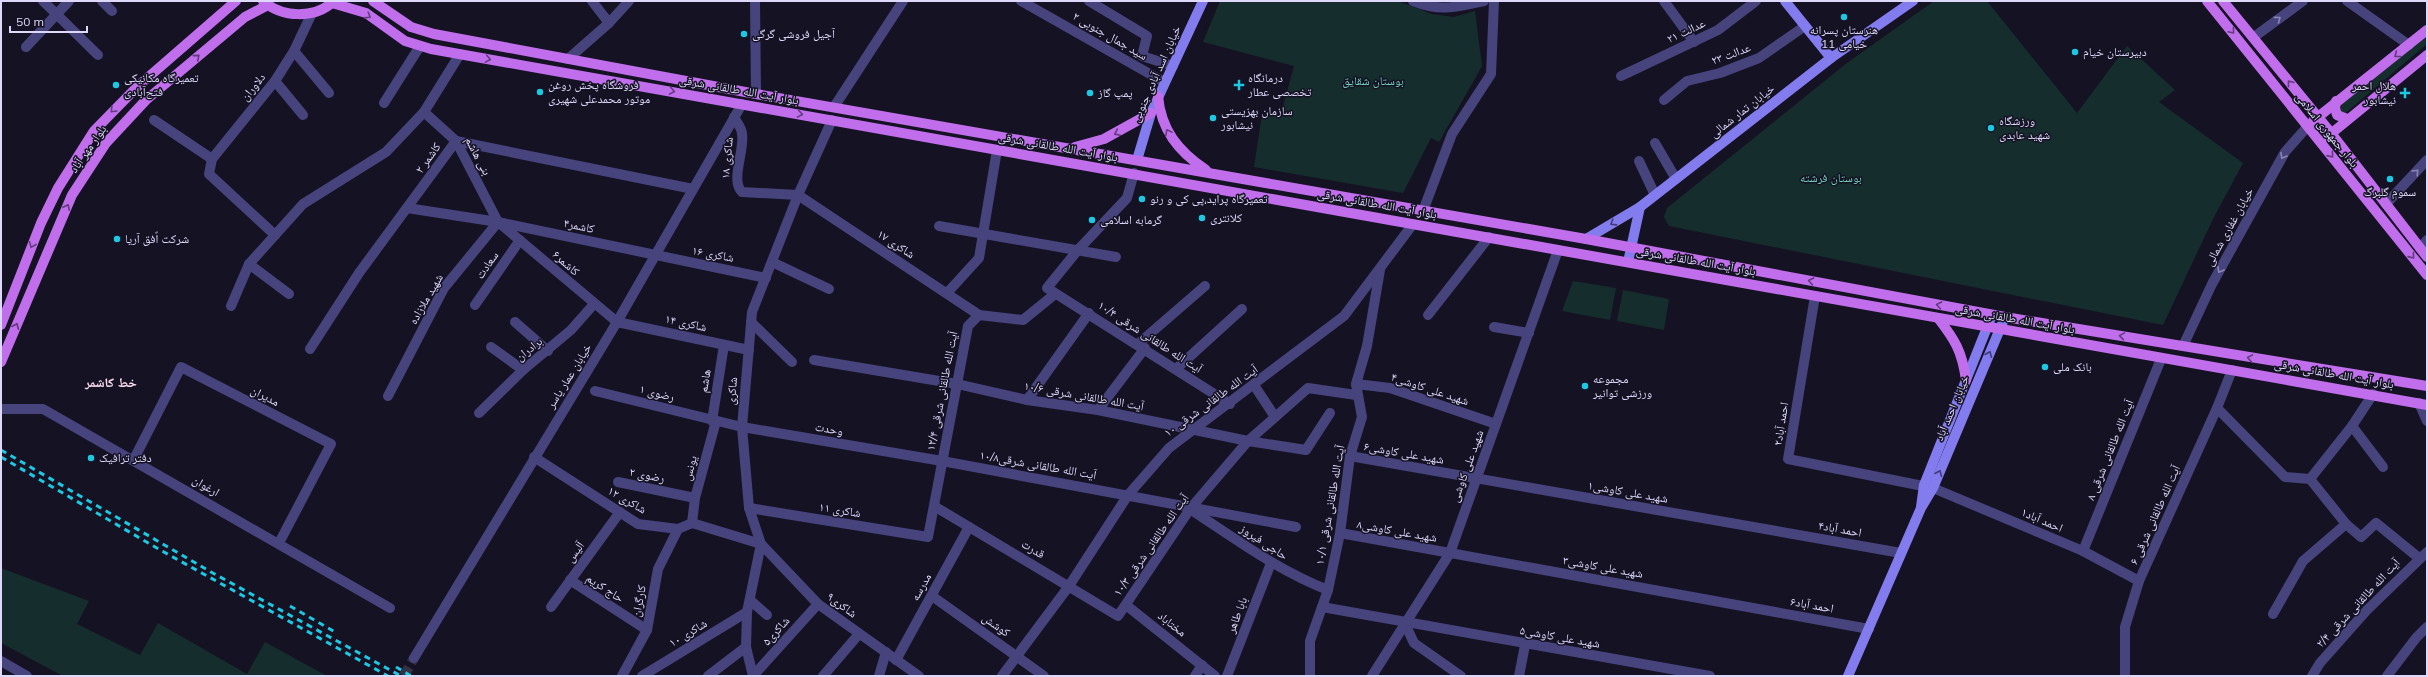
<svg xmlns="http://www.w3.org/2000/svg" width="2428" height="677" viewBox="0 0 2428 677" font-family="Mulish,'Noto Naskh Arabic',sans-serif">
  <rect width="100%" height="100%" fill="#151224"/>
  <g fill="#162d2d">
    <polygon points="1220,1 1398,1 1432,14 1454,17 1475,11 1482,66 1439,142 1431,138 1403,193 1254,167 1262,114 1280,117 1294,66 1203,42"/>
    <polygon points="1934,1 1987,1 2077,113 2127,46 2175,90 2159,102 2243,163 2213,219 2163,325 1669,226 1664,217 1667,208 1847,63"/>
    <polygon points="2427,36 2427,44 2342,116 2340,108 2343,103"/>
    <polygon points="1573,281 1616,288 1610,320 1562,311"/>
    <polygon points="1623,290 1669,299 1664,330 1617,321"/>
    <polygon points="1,568 89,601 77,624 140,655 158,623 247,674 265,642 327,676 63,676 1,643"/>
  </g>
  <g fill="none" stroke-linecap="round" stroke-linejoin="round">
    <polyline stroke="#333044" stroke-width="10" stroke-dasharray="10 5" stroke-linecap="butt" points="404,676 414,658"/>
    <g stroke="#47437d" stroke-width="10">
      <polyline points="43,1 98,55"/>
      <polyline points="102,1 112,11"/>
      <polyline points="592,1 609,23"/>
      <polyline points="755,1 756,94"/>
      <polyline points="1021,1 1164,82"/>
      <polyline points="1089,1 1147,36 1142,56 1173,66"/>
      <path d="M1413 1C1440 12 1457 7 1484 1"/>
      <polyline points="1664,1 1694,42"/>
      <polyline points="2254,37 2303,1"/>
      <polyline points="26,47 69,1"/>
      <polyline points="294,51 329,93"/>
      <polyline points="568,59 609,23 629,1"/>
      <polyline points="1621,76 1718,30 1756,1"/>
      <polyline points="275,81 303,115"/>
      <polyline points="1664,100 1687,81 1720,73 1759,58 1805,26"/>
      <polyline points="384,103 420,46"/>
      <polyline points="834,107 903,1"/>
      <polyline points="424,112 456,141 498,222 617,322 749,350"/>
      <path d="M734 117C737 123 742 128 742 134 745 150 730 181 742 192L798 195 979 315"/>
      <polyline points="154,120 212,159"/>
      <polyline points="1655,143 1676,179"/>
      <polyline points="1639,161 1655,195"/>
      <polyline points="1134,173 1127,198 1077,251 1047,288 1230,404"/>
      <polyline points="2386,204 2427,160"/>
      <polyline points="407,208 498,222 766,278"/>
      <polyline points="1423,211 1452,134 1491,74 1494,1"/>
      <polyline points="939,226 1116,257"/>
      <polyline points="275,235 209,174 212,159 275,81 294,51 312,13"/>
      <polyline points="2420,248 2427,240"/>
      <polyline points="772,262 829,289"/>
      <polyline points="249,264 289,294"/>
      <polyline points="948,292 979,258 997,150"/>
      <polyline points="1815,296 1788,459 1933,488 2083,551 2139,581"/>
      <polyline points="475,305 520,240"/>
      <polyline points="231,306 249,264 303,204 386,152 424,112 460,54"/>
      <polyline points="1428,315 1489,237"/>
      <polyline points="515,322 548,351"/>
      <polyline points="751,322 792,362"/>
      <polyline points="1494,327 1529,333"/>
      <polyline points="1138,344 1205,286"/>
      <polyline points="491,347 523,370"/>
      <polyline points="310,349 359,273 456,141 693,189"/>
      <polyline points="814,360 957,384 1027,400 1098,410 1248,441 1306,450 1330,413"/>
      <polyline points="1176,369 1242,309"/>
      <polyline points="1356,384 1390,388 1496,424"/>
      <polyline points="1254,385 1275,417"/>
      <polyline points="595,391 742,427 942,461 1296,527"/>
      <polyline points="388,396 444,288 498,222"/>
      <polyline points="1027,400 1089,313"/>
      <polyline points="2419,403 2427,421"/>
      <polyline points="2217,408 2285,477 2310,479"/>
      <polyline points="1,409 43,409 390,608"/>
      <polyline points="1098,410 1145,348"/>
      <polyline points="479,413 523,370 571,330 594,304"/>
      <polyline points="712,421 724,345"/>
      <polyline points="2352,426 2383,467"/>
      <polyline points="1350,456 1901,553"/>
      <polyline points="534,457 638,524 678,529 692,523 761,544 818,604 919,676"/>
      <polyline points="134,459 181,367 331,444 279,543"/>
      <polyline points="2310,479 2352,426 2373,394"/>
      <polyline points="618,482 695,498"/>
      <polyline points="934,506 1118,616 1190,509 1248,441 1308,388 1356,395"/>
      <polyline points="749,508 928,537 968,326 979,315 1023,320 1055,294"/>
      <path d="M1193 511C1237 540 1279 571 1328 590"/>
      <polyline points="692,523 695,498 716,421"/>
      <polyline points="2346,524 2361,537 2376,523 2419,558"/>
      <polyline points="1340,533 1869,629"/>
      <polyline points="2083,551 2161,359"/>
      <polyline points="570,580 647,630"/>
      <polyline points="932,596 1044,676"/>
      <polyline points="750,600 767,615"/>
      <polyline points="1126,605 1215,676"/>
      <polyline points="551,607 620,512"/>
      <polyline points="1322,607 1710,676"/>
      <polyline points="2273,614 2303,561 2346,524 2310,479"/>
      <polyline points="1405,624 1414,643 1461,676"/>
      <polyline points="896,660 969,527"/>
      <polyline points="1,661 27,676"/>
      <polyline points="622,676 647,630 658,569 678,529"/>
      <polyline points="642,676 747,612"/>
      <polyline points="708,676 746,647"/>
      <polyline points="753,676 746,647 747,612 761,544 749,508 742,427 752,312 798,195 832,120"/>
      <polyline points="753,676 818,604"/>
      <polyline points="823,676 859,634"/>
      <polyline points="879,676 886,652"/>
      <polyline points="1002,676 1069,586 1128,495 1169,448 1344,316 1413,224"/>
      <polyline points="1195,676 1202,665"/>
      <polyline points="1227,676 1271,563"/>
      <polyline points="1310,676 1310,641 1328,590 1340,533 1350,456 1362,417 1356,384 1367,346 1380,270"/>
      <polyline points="1372,676 1450,553 1558,250"/>
      <polyline points="1519,676 1525,645"/>
      <polyline points="2125,676 2125,627 2139,581 2217,408 2232,370"/>
      <polyline points="2312,676 2320,663 2367,610 2427,552"/>
      <polyline points="2387,676 2416,638 2427,627"/>
    </g>
    <g stroke="#47437d" stroke-width="10">
      <polyline points="2347,1 2409,45"/>
      <polyline points="2183,346 2212,284 2285,152 2308,126"/>
      <polyline points="414,658 617,322 742,104"/>
    </g>
    <g stroke="#837cee" stroke-width="10">
      <polyline points="1785,1 1831,58"/>
      <polyline points="1137,160 1151,113 1203,1"/>
      <polyline points="1586,239 1640,207 1831,58 1913,1"/>
      <polyline points="1628,262 1640,207"/>
      <polyline points="1921,507 1924,485 1992,315"/>
      <polyline points="1848,676 1921,508 1933,488 2005,317"/>
    </g>
    <g stroke="#c16eec" stroke-width="10">
      <path d="M263 1C282 18 315 19 334 1"/>
      <polyline points="373,1 411,27 434,34 756,94 1586,239 2005,317 2427,386"/>
      <polyline points="2207,1 2427,275"/>
      <polyline points="2223,1 2331,133 2427,257"/>
      <polyline points="332,3 366,13 405,41 431,49 2427,405"/>
      <path d="M1158 96C1161 130 1178 151 1206 170"/>
      <polyline points="2336,101 2335,108 2337,115 2347,119"/>
      <polyline points="2313,121 2427,30"/>
      <polyline points="2327,137 2427,55"/>
      <polyline points="1075,147 1104,139 1151,113"/>
      <path d="M1938 318C1955 340 1962 351 1966 380"/>
      <polyline points="1,325 41,223 58,188 94,131 137,87 236,1"/>
      <polyline points="1,362 72,195 106,143 146,100 245,17 268,5"/>
    </g>
    <g stroke="#1dc8e2" stroke-width="3" stroke-dasharray="6 5" stroke-linecap="butt">
      <polyline points="1,450 211,572 401,676"/>
      <polyline points="1,457 162,551 388,676"/>
      <polyline points="290,606 335,632"/>
      <polyline points="396,667 411,676"/>
    </g>
  </g>
  <defs><path id="oneway-chevron" d="M-2-3.5L2.5 0L-2 3.5" fill="none" stroke-width="1.6" stroke-linecap="round" stroke-linejoin="round"/></defs>
  <g stroke="#623b7e">
    <use href="#oneway-chevron" transform="translate(368 16) rotate(32)"/>
    <use href="#oneway-chevron" transform="translate(2232 31) rotate(50)"/>
    <use href="#oneway-chevron" transform="translate(2397 55) rotate(142)"/>
    <use href="#oneway-chevron" transform="translate(197 57) rotate(-40)"/>
    <use href="#oneway-chevron" transform="translate(488 59) rotate(10)"/>
    <use href="#oneway-chevron" transform="translate(2290 83) rotate(-128)"/>
    <use href="#oneway-chevron" transform="translate(672 91) rotate(10)"/>
    <use href="#oneway-chevron" transform="translate(113 110) rotate(135)"/>
    <use href="#oneway-chevron" transform="translate(800 114) rotate(10)"/>
    <use href="#oneway-chevron" transform="translate(1168 132) rotate(-118)"/>
    <use href="#oneway-chevron" transform="translate(1117 133) rotate(154)"/>
    <use href="#oneway-chevron" transform="translate(2331 155) rotate(51)"/>
    <use href="#oneway-chevron" transform="translate(67 207) rotate(-65)"/>
    <use href="#oneway-chevron" transform="translate(32 245) rotate(112)"/>
    <use href="#oneway-chevron" transform="translate(2412 256) rotate(51)"/>
    <use href="#oneway-chevron" transform="translate(1811 281) rotate(-169)"/>
    <use href="#oneway-chevron" transform="translate(1939 305) rotate(-169)"/>
    <use href="#oneway-chevron" transform="translate(16 326) rotate(-67)"/>
    <use href="#oneway-chevron" transform="translate(2122 336) rotate(-171)"/>
    <use href="#oneway-chevron" transform="translate(2250 358) rotate(-170)"/>
  </g>
  <g stroke="#8b86b5">
    <use href="#oneway-chevron" transform="translate(2278 19) rotate(-36)"/>
    <use href="#oneway-chevron" transform="translate(2283 156) rotate(120)"/>
    <use href="#oneway-chevron" transform="translate(2416 172) rotate(-47)"/>
    <use href="#oneway-chevron" transform="translate(2220 270) rotate(119)"/>
  </g>
  <g stroke="#413c75">
    <use href="#oneway-chevron" transform="translate(1613 223) rotate(148)"/>
    <use href="#oneway-chevron" transform="translate(1989 354) rotate(-67)"/>
    <use href="#oneway-chevron" transform="translate(1939 473) rotate(-67)"/>
  </g>
  <g fill="#1dc8e2" stroke="#151224" stroke-width="1.5">
    <circle cx="1844" cy="17" r="4"/>
    <circle cx="744" cy="34" r="4"/>
    <circle cx="2075" cy="52" r="4"/>
    <circle cx="116" cy="85" r="4"/>
    <path d="M1237 79h4v4h4v4h-4v4h-4v-4h-4v-4h4z"/>
    <circle cx="540" cy="92" r="4"/>
    <circle cx="1090" cy="93" r="4"/>
    <path d="M2403 87h4v4h4v4h-4v4h-4v-4h-4v-4h4z"/>
    <circle cx="1213" cy="118" r="4"/>
    <circle cx="1991" cy="128" r="4"/>
    <circle cx="2390" cy="179" r="4"/>
    <circle cx="1142" cy="199" r="4"/>
    <circle cx="1202" cy="218" r="4"/>
    <circle cx="1092" cy="220" r="4"/>
    <circle cx="117" cy="239" r="4"/>
    <circle cx="2045" cy="367" r="4"/>
    <circle cx="1585" cy="386" r="4"/>
    <circle cx="91" cy="458" r="4"/>
  </g>
  <g text-anchor="middle" stroke-width="3" stroke-linejoin="round" paint-order="stroke">
    <g font-size="12" fill="#ded9fa" stroke="#151224" text-anchor="start">
      <text x="1844" y="34" text-anchor="middle">هنرستان پسرانه<tspan x="1844" dy="14">خیامی 11</tspan></text>
      <text x="752" y="38">آجیل فروشی گرگی</text>
      <text x="2083" y="56">دبیرستان خیام</text>
      <text x="124" y="82">تعمیرگاه مکانیکی<tspan x="124" dy="14">فتح‌آبادی</tspan></text>
      <text x="1248" y="82">درمانگاه<tspan x="1248" dy="14">تخصصی عطار</tspan></text>
      <text x="548" y="89">فروشگاه پخش روغن<tspan x="548" dy="14">موتور محمدعلی شهیری</tspan></text>
      <text x="2396" y="90" text-anchor="end">هلال احمر<tspan x="2396" dy="14">نیشابور</tspan></text>
      <text x="1098" y="97">پمپ گاز</text>
      <text x="1221" y="115">سازمان بهزیستی<tspan x="1221" dy="14">نیشابور</tspan></text>
      <text x="1999" y="125">ورزشگاه<tspan x="1999" dy="14">شهید عابدی</tspan></text>
      <text x="2390" y="196" text-anchor="middle">سموم گلبرگ</text>
      <text x="1150" y="203">تعمیرگاه پراید،پی کی و رنو</text>
      <text x="1210" y="222">کلانتری</text>
      <text x="1100" y="224">گرمابه اسلامی</text>
      <text x="125" y="243">شرکت اٌفق آریا</text>
      <text x="2053" y="371">بانک ملی</text>
      <text x="1593" y="383">مجموعه<tspan x="1593" dy="14">ورزشی توانیر</tspan></text>
      <text x="99" y="462">دفتر ترافیک</text>
    </g>
    <g font-size="12" fill="#ded9fa" stroke="#151224">
      <text transform="translate(1686 31) rotate(-25)" y="4">عدالت ۲۱</text>
      <text transform="translate(1110 36) rotate(30)" y="4">سید جمال جنوبی ۲</text>
      <text transform="translate(1731 54) rotate(-20)" y="4">عدالت ۲۳</text>
      <text transform="translate(1156 74) rotate(-66)" y="4">خیابان اسد آبادی جنوبی</text>
      <text transform="translate(253 87) rotate(-51)" y="4">دلاوران</text>
      <text transform="translate(739 90) rotate(10)" y="4">بلوار آیت الله طالقانی شرقی</text>
      <text transform="translate(1742 111) rotate(-38)" y="4">خیابان تمار شمالی</text>
      <text transform="translate(2327 130) rotate(51)" y="4">بلوار جمهوری اسلامی</text>
      <text transform="translate(1058 147) rotate(10)" y="4">بلوار آیت الله طالقانی شرقی</text>
      <text transform="translate(88 149) rotate(-55)" y="4">بلوار مهر آباد</text>
      <text transform="translate(478 156) rotate(62)" y="4">بنی هاشم</text>
      <text transform="translate(428 158) rotate(-54)" y="4">کاشمر ۲</text>
      <text transform="translate(727 158) rotate(-85)" y="4">شاکری ۱۸</text>
      <text transform="translate(1377 204) rotate(10)" y="4">بلوار آیت الله طالقانی شرقی</text>
      <text transform="translate(579 226) rotate(12)" y="4">کاشمر۴</text>
      <text transform="translate(2229 227) rotate(-61)" y="4">خیابان غفاری شمالی</text>
      <text transform="translate(896 244) rotate(33)" y="4">شاکری ۱۷</text>
      <text transform="translate(713 254) rotate(11)" y="4">شاکری ۱۶</text>
      <text transform="translate(1696 261) rotate(10)" y="4">بلوار آیت الله طالقانی شرقی</text>
      <text transform="translate(566 263) rotate(41)" y="4">کاشمر۶</text>
      <text transform="translate(487 265) rotate(-55)" y="4">سعادت</text>
      <text transform="translate(426 299) rotate(-60)" y="4">شهید ملازاده</text>
      <text transform="translate(2015 319) rotate(10)" y="4">بلوار آیت الله طالقانی شرقی</text>
      <text transform="translate(686 323) rotate(12)" y="4">شاکری ۱۴</text>
      <text transform="translate(1150 337) rotate(33)" y="4">آیت الله طالقانی شرقی ۱۰/۴</text>
      <text transform="translate(529 349) rotate(-38)" y="4">برادران</text>
      <text transform="translate(2334 374) rotate(10)" y="4">بلوار آیت الله طالقانی شرقی</text>
      <text transform="translate(569 376) rotate(-58)" y="4">خیابان عمار یاسر</text>
      <text transform="translate(705 381) rotate(-81)" y="4">هاشم</text>
      <text transform="translate(1430 389) rotate(18)" y="4">شهید علی کاوشی۴</text>
      <text transform="translate(732 391) rotate(-85)" y="4">شاکری</text>
      <text transform="translate(942 391) rotate(-79)" y="4">آیت الله طالقانی شرقی ۱۲/۴</text>
      <text transform="translate(657 393) rotate(14)" y="4">رضوی ۱</text>
      <text transform="translate(265 396) rotate(27)" y="4">مدیران</text>
      <text transform="translate(1084 396) rotate(10)" y="4">آیت الله طالقانی شرقی ۱۰/۶</text>
      <text transform="translate(1211 401) rotate(-36)" y="4">آیت الله طالقانی شرقی ۱۰</text>
      <text transform="translate(1952 408) rotate(-67)" y="4">خیابان احمد آباد</text>
      <text transform="translate(1781 424) rotate(-81)" y="4">احمد آباد۲</text>
      <text transform="translate(829 429) rotate(10)" y="4">وحدت</text>
      <text transform="translate(2110 450) rotate(-68)" y="4">آیت الله طالقانی شرقی ۸</text>
      <text transform="translate(1404 453) rotate(10)" y="4">شهید علی کاوشی۶</text>
      <text transform="translate(1038 465) rotate(10)" y="4">آیت الله طالقانی شرقی۱۰/۸</text>
      <text transform="translate(1467 466) rotate(-70)" y="4">شهید علی کاوشی</text>
      <text transform="translate(690 468) rotate(-75)" y="4">یونس</text>
      <text transform="translate(647 475) rotate(11)" y="4">رضوی ۲</text>
      <text transform="translate(206 486) rotate(30)" y="4">ارغوان</text>
      <text transform="translate(1628 492) rotate(10)" y="4">شهید علی کاوشی۱</text>
      <text transform="translate(627 500) rotate(30)" y="4">شاکری ۱۲</text>
      <text transform="translate(1330 505) rotate(-80)" y="4">آیت الله طالقانی شرقی ۱۰/۱</text>
      <text transform="translate(840 510) rotate(9)" y="4">شاکری ۱۱</text>
      <text transform="translate(2155 515) rotate(-66)" y="4">آیت الله طالقانی شرقی ۶</text>
      <text transform="translate(2042 520) rotate(23)" y="4">احمد آباد۱</text>
      <text transform="translate(1840 529) rotate(10)" y="4">احمد آباد۴</text>
      <text transform="translate(1397 531) rotate(10)" y="4">شهید علی کاوشی۸</text>
      <text transform="translate(1264 542) rotate(33)" y="4">حاجی فیروز</text>
      <text transform="translate(1151 545) rotate(-55)" y="4">آیت الله طالقانی شرقی ۱۰/۳</text>
      <text transform="translate(1033 549) rotate(31)" y="4">قدرت</text>
      <text transform="translate(575 552) rotate(-54)" y="4">آلیس</text>
      <text transform="translate(1603 567) rotate(10)" y="4">شهید علی کاوشی۳</text>
      <text transform="translate(921 587) rotate(-61)" y="4">مدرسه</text>
      <text transform="translate(605 588) rotate(33)" y="4">حاج کریم</text>
      <text transform="translate(639 601) rotate(-79)" y="4">کارگران</text>
      <text transform="translate(2358 603) rotate(-47)" y="4">آیت الله طالقانی شرقی ۲/۴</text>
      <text transform="translate(842 605) rotate(36)" y="4">شاکری۹</text>
      <text transform="translate(1812 605) rotate(10)" y="4">احمد آباد۶</text>
      <text transform="translate(1237 615) rotate(-69)" y="4">بابا طاهر</text>
      <text transform="translate(1172 624) rotate(38)" y="4">مختاباد</text>
      <text transform="translate(996 625) rotate(35)" y="4">کوشش</text>
      <text transform="translate(776 631) rotate(-48)" y="4">شاکری۵</text>
      <text transform="translate(688 633) rotate(-31)" y="4">شاکری ۱۰</text>
      <text transform="translate(1560 637) rotate(10)" y="4">شهید علی کاوشی۵</text>
    </g>
    <g font-size="12" fill="#6ed1bc" stroke="#151224">
      <text x="1373" y="85">بوستان شقایق</text>
      <text x="1831" y="182">بوستان فرشته</text>
    </g>
    <g font-size="13" font-weight="bold" fill="#fadbee" stroke="#151224">
      <text x="111" y="387">خط کاشمر</text>
    </g>
  </g>
  <rect width="2428" height="677" fill="none" stroke="#ded9fa" stroke-width="4"/>
  <path d="M10 26v6h77v-6" fill="none" stroke="#ded9fa" stroke-width="2"/>
  <text x="16" y="26" font-size="12" fill="#ded9fa" stroke="#151224" stroke-width="3" paint-order="stroke">50 m</text>
</svg>
